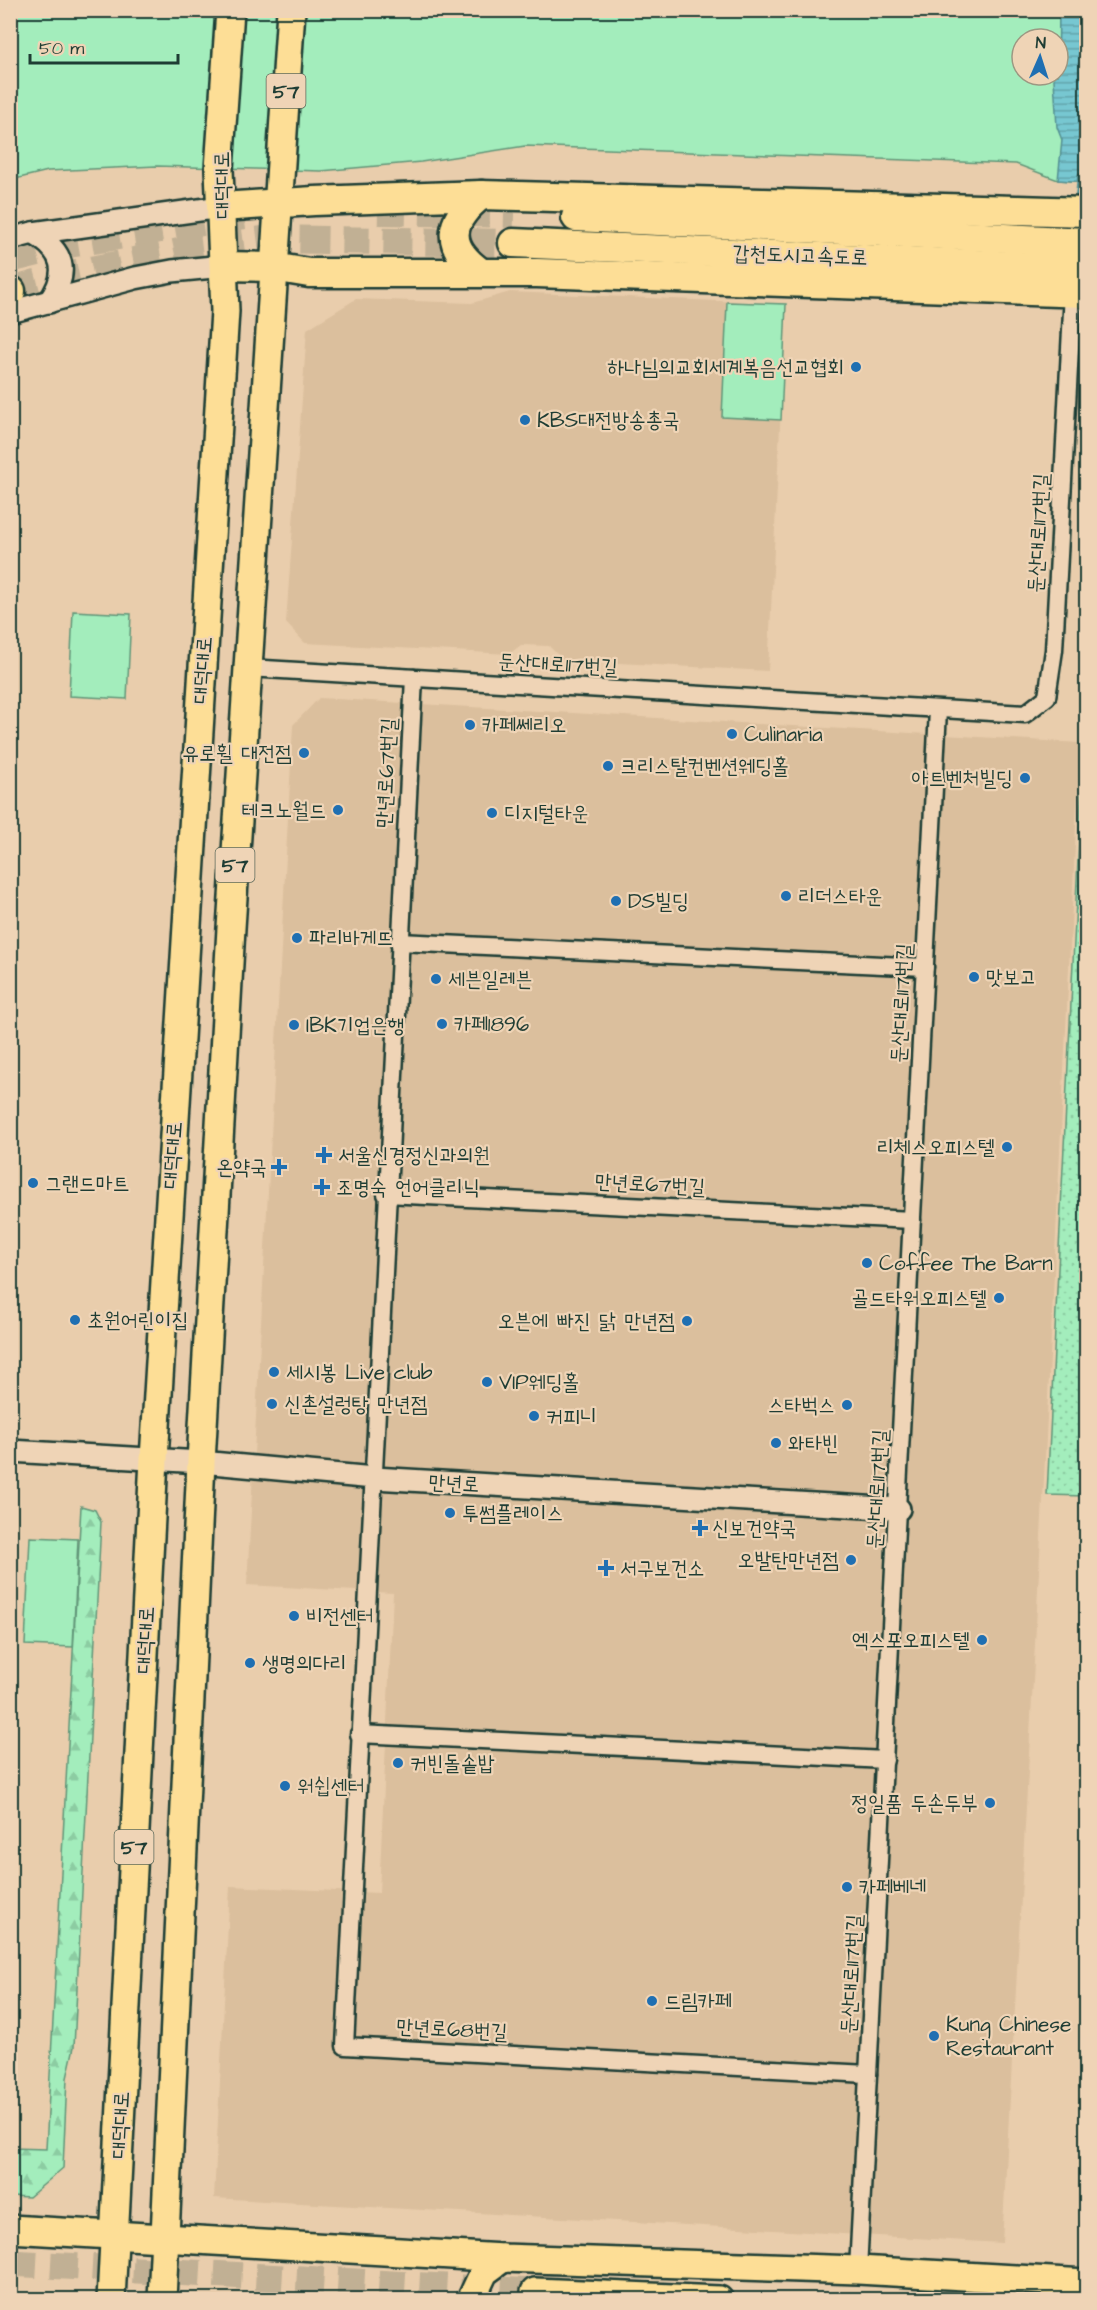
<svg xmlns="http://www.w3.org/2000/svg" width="1097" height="2310" viewBox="0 0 1097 2310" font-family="'Architects Daughter','Poor Story',sans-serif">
  <defs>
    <pattern id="forest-firs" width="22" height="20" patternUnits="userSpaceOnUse" patternTransform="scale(1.5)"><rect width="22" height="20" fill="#a3edbc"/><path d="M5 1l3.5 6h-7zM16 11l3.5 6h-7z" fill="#8ccca2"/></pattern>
    <pattern id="garden-dots" width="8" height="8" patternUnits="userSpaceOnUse" patternTransform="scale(1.5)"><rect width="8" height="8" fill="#a3edbc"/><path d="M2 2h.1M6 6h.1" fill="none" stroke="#8ccca2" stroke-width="1.8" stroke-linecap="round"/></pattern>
    <pattern id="water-rules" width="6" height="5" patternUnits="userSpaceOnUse" patternTransform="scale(1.5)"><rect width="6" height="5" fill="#77c7d1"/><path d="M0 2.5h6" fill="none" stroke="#61a3aa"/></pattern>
  </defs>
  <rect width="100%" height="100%" fill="#e9cdac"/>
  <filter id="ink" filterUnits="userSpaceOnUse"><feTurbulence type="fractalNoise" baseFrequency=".0167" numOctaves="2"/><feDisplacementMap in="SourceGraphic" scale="12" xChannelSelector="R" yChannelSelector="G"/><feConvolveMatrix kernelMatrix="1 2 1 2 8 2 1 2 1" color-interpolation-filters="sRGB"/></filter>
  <g filter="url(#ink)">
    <g fill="#dbbf9d">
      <polygon points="510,292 786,304 768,671 563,660 549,646 521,645 509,654 305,643 286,623 307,329 356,299 472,303"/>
      <polygon points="319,698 1080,743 1043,1499 1002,2243 214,2198 230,1886 379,1893 393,1593 247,1585 293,725"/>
    </g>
    <polygon fill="url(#forest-firs)" stroke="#619578" stroke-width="1.5" points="81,1506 95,1510 101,1522 74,2047 67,2078 63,2168 29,2197 11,2196 11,2148 46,2149"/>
    <g fill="#a3edbc" stroke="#619578" stroke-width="1.5" fill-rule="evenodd">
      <path d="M11 11H1086V182L1058 180 1016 164 525 146 421 162 321 171 157 166 48 171 11 180ZM1022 39H1058V75H1022Z"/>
      <polygon points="727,302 786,304 781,420 722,417"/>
      <polygon points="73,611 131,614 127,699 69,696"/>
      <polygon points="30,1537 78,1539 73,1647 25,1645"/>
    </g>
    <polygon fill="url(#garden-dots)" stroke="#619578" stroke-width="1.5" points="1086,696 1086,1496 1047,1495"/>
    <polygon fill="url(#water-rules)" stroke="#549092" stroke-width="1.5" points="1059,11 1086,11 1086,182 1058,180 1062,140 1057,127 1054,80 1054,75 1058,75"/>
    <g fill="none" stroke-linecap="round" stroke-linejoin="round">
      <polyline stroke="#549092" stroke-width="6" points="1078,196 1080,176"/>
      <polyline stroke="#c1b094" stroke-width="27" stroke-dasharray="27 14" stroke-linecap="butt" points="10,2263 535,2292"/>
      <g stroke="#c1b094" stroke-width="28" stroke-dasharray="28 14" stroke-linecap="butt">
        <polyline points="378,211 514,214"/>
        <polyline points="10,259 69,244 245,215"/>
        <polyline points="11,291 76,273 194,249 270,239 513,243"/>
      </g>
      <g stroke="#1f3d34" stroke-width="21">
        <g id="minor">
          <polyline points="248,668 1025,714 1047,697 1054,650 1073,292"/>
          <polyline points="414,678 345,2046 868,2074"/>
          <polyline points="399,942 925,967"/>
          <polyline points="386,1194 912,1220"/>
          <polyline points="359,1734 885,1760"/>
          <polyline points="858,2270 938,710"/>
        </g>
      </g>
      <g stroke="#1f3d34" stroke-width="26">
        <g id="tertiary">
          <path d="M33 233C64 251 70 272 49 302"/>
          <polyline points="10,239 33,233 221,207"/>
          <polyline points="10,312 135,278 172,271 224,266"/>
          <polyline points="10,1451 201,1462 374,1478 899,1509"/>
        </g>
      </g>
      <g stroke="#1f3d34" stroke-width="32">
        <g id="primary">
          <polyline points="10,2229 503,2258 858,2270 1086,2283"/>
          <polyline points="535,2292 719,2300"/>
          <polyline points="111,2300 154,1459 225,311 219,169 230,10"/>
          <polyline points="162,2300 201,1462 231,928 291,10"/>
          <polyline points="471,2300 484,2272 503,2258"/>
        </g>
      </g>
      <g stroke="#1f3d34" stroke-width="33">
        <g id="trunk">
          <polyline points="221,207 314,201 481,195 1086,212"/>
          <polyline points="576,217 1086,242"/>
          <polyline points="513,243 1086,269"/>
          <polyline points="224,266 273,267 309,273 537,273 1086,293"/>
          <path d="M480 272C445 246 447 222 481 195"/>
          <polyline points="10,291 11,291"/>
        </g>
      </g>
      <use href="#minor" stroke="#efd4b6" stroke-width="16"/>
      <use href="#tertiary" stroke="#efd4b6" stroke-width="21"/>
      <use href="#primary" stroke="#fdde96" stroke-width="27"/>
      <use href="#trunk" stroke="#fdde96" stroke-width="28"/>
    </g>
  </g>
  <g fill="#1f6fb2" stroke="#efd4b6" stroke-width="2">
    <circle cx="856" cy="367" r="6"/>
    <circle cx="525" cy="420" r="6"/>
    <circle cx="470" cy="725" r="6"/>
    <circle cx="732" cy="734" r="6"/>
    <circle cx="304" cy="753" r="6"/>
    <circle cx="608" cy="766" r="6"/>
    <circle cx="1025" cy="778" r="6"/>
    <circle cx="338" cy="810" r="6"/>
    <circle cx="492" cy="813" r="6"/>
    <circle cx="786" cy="896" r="6"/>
    <circle cx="616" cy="901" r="6"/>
    <circle cx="297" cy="938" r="6"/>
    <circle cx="974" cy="977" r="6"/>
    <circle cx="436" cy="979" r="6"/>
    <circle cx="442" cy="1024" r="6"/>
    <circle cx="294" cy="1025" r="6"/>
    <circle cx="1007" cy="1147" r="6"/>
    <path d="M321 1146h6v6h6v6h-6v6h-6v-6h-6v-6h6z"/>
    <path d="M276 1158h6v6h6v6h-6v6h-6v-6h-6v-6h6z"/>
    <circle cx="33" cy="1183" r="6"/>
    <path d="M319 1178h6v6h6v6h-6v6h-6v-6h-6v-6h6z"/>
    <circle cx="867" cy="1263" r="6"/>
    <circle cx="999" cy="1298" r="6"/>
    <circle cx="75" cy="1320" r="6"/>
    <circle cx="687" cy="1321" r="6"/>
    <circle cx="274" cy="1372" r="6"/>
    <circle cx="487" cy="1382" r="6"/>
    <circle cx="272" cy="1404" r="6"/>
    <circle cx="847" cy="1405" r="6"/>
    <circle cx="534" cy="1416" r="6"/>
    <circle cx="776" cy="1443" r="6"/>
    <circle cx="450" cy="1513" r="6"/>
    <path d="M697 1519h6v6h6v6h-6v6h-6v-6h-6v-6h6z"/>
    <circle cx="851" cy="1560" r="6"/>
    <path d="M603 1559h6v6h6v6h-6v6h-6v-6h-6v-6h6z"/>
    <circle cx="294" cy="1616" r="6"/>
    <circle cx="982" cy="1640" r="6"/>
    <circle cx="250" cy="1663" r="6"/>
    <circle cx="398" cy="1763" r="6"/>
    <circle cx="285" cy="1786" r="6"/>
    <circle cx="990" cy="1803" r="6"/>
    <circle cx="847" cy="1887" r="6"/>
    <circle cx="652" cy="2001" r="6"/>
    <circle cx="934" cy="2036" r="6"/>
  </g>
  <g text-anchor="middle" stroke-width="4.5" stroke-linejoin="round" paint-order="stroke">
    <g fill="#efd4b6" stroke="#5d6a5b" stroke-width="1.5">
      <rect x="266.5" y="74" width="39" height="34" rx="4.5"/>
      <rect x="215.5" y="848" width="39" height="34" rx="4.5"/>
      <rect x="114.5" y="1830" width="39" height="34" rx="4.5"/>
    </g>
    <g font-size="20" font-weight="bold" fill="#1f3d34">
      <text x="286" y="98">57</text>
      <text x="235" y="872">57</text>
      <text x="134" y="1854">57</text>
    </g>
    <g font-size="21" fill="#1f3d34" stroke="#efd4b6">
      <text transform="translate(222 185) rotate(-91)" y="7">대덕대로</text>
      <text transform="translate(800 255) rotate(2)" y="7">갑천도시고속도로</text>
      <text transform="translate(1038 533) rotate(-87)" y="7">둔산대로117번길</text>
      <text transform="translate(558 664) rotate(3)" y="7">둔산대로117번길</text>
      <text transform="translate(202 670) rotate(-86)" y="7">대덕대로</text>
      <text transform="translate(386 773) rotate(-87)" y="7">만년로67번길</text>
      <text transform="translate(901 1003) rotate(-87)" y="7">둔산대로117번길</text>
      <text transform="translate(172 1155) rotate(-86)" y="7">대덕대로</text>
      <text transform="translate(650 1184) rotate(3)" y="7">만년로67번길</text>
      <text transform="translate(454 1483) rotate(3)" y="7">만년로</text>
      <text transform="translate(877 1489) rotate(-87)" y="7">둔산대로117번길</text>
      <text transform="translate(145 1640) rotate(-87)" y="7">대덕대로</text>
      <text transform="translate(851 1974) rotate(-87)" y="7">둔산대로117번길</text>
      <text transform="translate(452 2029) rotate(3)" y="7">만년로68번길</text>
      <text transform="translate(120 2125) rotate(-87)" y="7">대덕대로</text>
    </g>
    <g font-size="21" fill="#1f3d34" stroke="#efd4b6" text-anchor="start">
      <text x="844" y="374" text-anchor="end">하나님의교회세계복음선교협회</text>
      <text x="537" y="427">KBS대전방송총국</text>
      <text x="482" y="732">카페쎄리오</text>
      <text x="744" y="741">Culinaria</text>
      <text x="292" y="760" text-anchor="end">유로휠 대전점</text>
      <text x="620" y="773">크리스탈컨벤션웨딩홀</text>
      <text x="1013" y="785" text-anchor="end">아트벤처빌딩</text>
      <text x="326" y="817" text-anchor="end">테크노월드</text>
      <text x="504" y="820">디지털타운</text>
      <text x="798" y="903">리더스타운</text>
      <text x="628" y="908">DS빌딩</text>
      <text x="309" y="945">파리바게뜨</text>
      <text x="986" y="984">맛보고</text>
      <text x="448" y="986">세븐일레븐</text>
      <text x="454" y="1031">카페1896</text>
      <text x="306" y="1032">IBK기업은행</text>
      <text x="995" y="1154" text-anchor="end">리체스오피스텔</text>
      <text x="338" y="1162">서울신경정신과의원</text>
      <text x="267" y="1174" text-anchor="end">온약국</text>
      <text x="45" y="1190">그랜드마트</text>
      <text x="336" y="1194">조명숙 언어클리닉</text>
      <text x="879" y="1270">Coffee The Barn</text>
      <text x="987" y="1305" text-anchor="end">골드타워오피스텔</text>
      <text x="87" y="1327">초원어린이집</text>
      <text x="675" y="1328" text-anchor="end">오븐에 빠진 닭 만년점</text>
      <text x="286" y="1379">세시봉 Live club</text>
      <text x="499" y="1389">VIP웨딩홀</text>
      <text x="284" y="1411">신촌설렁탕 만년점</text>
      <text x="835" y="1412" text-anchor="end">스타벅스</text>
      <text x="546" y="1423">커피니</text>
      <text x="788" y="1450">와타빈</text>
      <text x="462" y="1520">투썸플레이스</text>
      <text x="712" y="1535">신보건약국</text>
      <text x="839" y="1567" text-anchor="end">오발탄만년점</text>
      <text x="620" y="1575">서구보건소</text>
      <text x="306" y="1623">비전센터</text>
      <text x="970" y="1647" text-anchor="end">엑스포오피스텔</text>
      <text x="262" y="1670">생명의다리</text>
      <text x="410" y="1770">커빈돌솥밥</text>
      <text x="297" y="1793">워쉽센터</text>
      <text x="978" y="1810" text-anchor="end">정일품 두손두부</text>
      <text x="859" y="1894">카페베네</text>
      <text x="664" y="2008">드림카페</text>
      <text x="946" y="2031">Kung Chinese<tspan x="946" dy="24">Restaurant</tspan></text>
    </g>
  </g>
  <rect width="1097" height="2310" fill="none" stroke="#efd4b6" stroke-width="36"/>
  <rect x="18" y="18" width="1061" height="2274" fill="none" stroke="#1f3d34" stroke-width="2" filter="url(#ink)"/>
  <g transform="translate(1040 57) rotate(3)"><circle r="28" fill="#efd4b6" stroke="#9c9882" stroke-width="1.5"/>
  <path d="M0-4.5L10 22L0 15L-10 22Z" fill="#1f6fb2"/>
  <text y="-9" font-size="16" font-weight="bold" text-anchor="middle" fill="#1f3d34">N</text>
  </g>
  <path d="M30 54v9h148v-9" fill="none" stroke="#1f3d34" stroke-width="3"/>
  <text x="39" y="54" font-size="18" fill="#1f3d34" stroke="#efd4b6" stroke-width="4.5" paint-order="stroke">50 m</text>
</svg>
